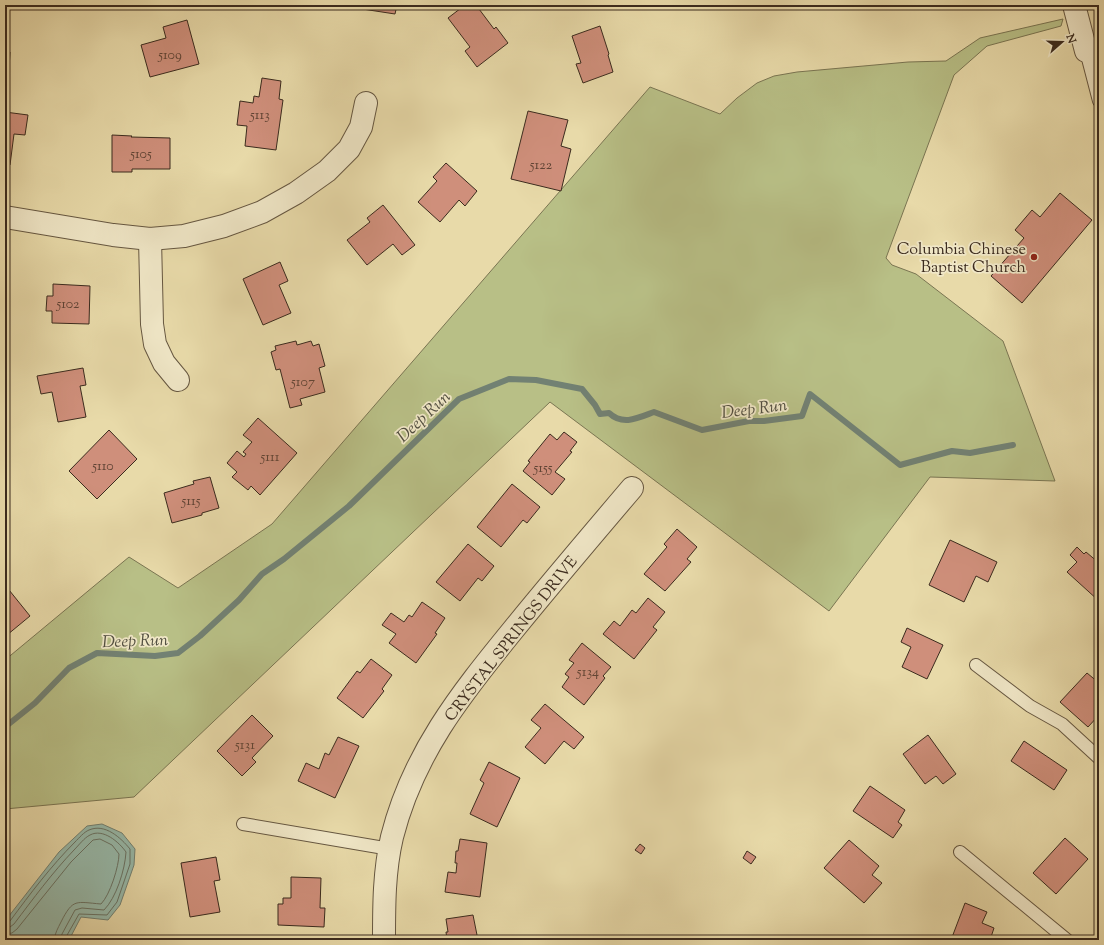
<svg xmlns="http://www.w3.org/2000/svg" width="1104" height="945" viewBox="0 0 1104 945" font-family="'Sorts Mill Goudy',serif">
  <rect width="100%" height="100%" fill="#e8daa9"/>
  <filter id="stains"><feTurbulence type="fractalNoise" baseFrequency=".005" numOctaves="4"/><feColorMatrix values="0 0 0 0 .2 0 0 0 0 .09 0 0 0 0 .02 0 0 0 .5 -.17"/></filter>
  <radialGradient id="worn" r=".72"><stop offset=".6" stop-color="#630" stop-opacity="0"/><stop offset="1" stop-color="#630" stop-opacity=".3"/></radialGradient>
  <polygon fill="#b8bf86" stroke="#7a7552" points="1063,19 1061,26 987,46 954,75 886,258 892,265 916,274 1003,341 1055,481 930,477 829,611 550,402 134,797 5,809 5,660 129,557 178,588 272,524 650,87 720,114 737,98 757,83 774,76 797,72 908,62 946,61 980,38"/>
  <polygon fill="#97baab" stroke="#728173" points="102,824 122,833 135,849 134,865 120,905 108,920 81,917 69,940 5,940 5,921 59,852 87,826"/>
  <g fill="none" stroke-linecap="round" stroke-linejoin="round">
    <g stroke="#697264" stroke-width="1">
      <path d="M5 923 10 921C30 894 51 866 75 842 79 838 84 832 89 830 105 823 121 838 130 849V864L117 902 107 915 79 914 66 937V940"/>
      <path d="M5 928 10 927 14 924C33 899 52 873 74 850 79 845 84 838 90 835 103 828 119 842 126 852 125 870 116 898 104 910L82 908 75 910 62 934 60 940"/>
      <path d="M5 934 12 933 17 929 71 862 93 840 100 839 112 845 119 854C119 866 110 895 101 904 76 902 73 898 61 922 58 928 55 933 54 940"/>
    </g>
    <path stroke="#728173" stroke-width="6" d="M5 727 35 703 69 668 97 653 155 656 178 653 200 636 239 600 262 574 284 559 349 506 459 399 509 379 536 380 582 389 595 405 600 414 609 413C623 426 638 418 654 412L702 430 749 421H764L802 416 810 394 900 465 952 451 970 453 1013 445"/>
  </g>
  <g fill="#cf8f7b" stroke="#3b2b1e">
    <polygon points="357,5 397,5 395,14 356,8"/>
    <polygon points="465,5 476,5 494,29 496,27 508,43 477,67 465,51 470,47 448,18"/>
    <polygon points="187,20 199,64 150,77 141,45 166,38 163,27"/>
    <polygon points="600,26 609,54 608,55 613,72 583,83 576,64 581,63 572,36"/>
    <polygon points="5,36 9,36 8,52 10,52 8,86 5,86"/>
    <polygon points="262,78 281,81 279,99 283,100 276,150 245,146 247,126 237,125 240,101 253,103 254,96 259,97"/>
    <polygon points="528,111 568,120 561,146 571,149 561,191 511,179"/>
    <polygon points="5,112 28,115 25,135 14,134 10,165 5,164"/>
    <polygon points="112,135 132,136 131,137 170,138 170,169 132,169 132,172 112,172"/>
    <polygon points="446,163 477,191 465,206 459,200 440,222 418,202 437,181 433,177"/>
    <polygon points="1060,193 1092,220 1022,303 991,276 1024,238 1015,230 1032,210 1040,217"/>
    <polygon points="383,205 415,245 402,255 393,244 367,265 347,240 370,222 367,218"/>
    <polygon points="280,262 288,281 279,285 291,313 263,325 243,279"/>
    <polygon points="53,284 90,286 89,324 52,323 52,311 46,311 47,296 53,296"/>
    <polygon points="296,341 297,345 311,341 313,346 319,344 325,366 319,368 325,392 300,399 302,405 290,408 280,369 276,370 271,352 276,350 275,346"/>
    <polygon points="83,368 86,385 80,386 86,417 58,422 52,392 41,394 37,376"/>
    <polygon points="258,418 297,453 260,495 251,486 248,490 232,477 237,472 227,463 237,451 244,457 246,454 243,452 252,442 243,435"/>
    <polygon points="109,430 137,459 97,499 69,471"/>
    <polygon points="564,432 577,442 570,451 572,452 555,472 565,479 552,495 523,471 530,462 528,461 550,434 557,440"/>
    <polygon points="210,477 219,508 202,513 202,515 172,523 164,493 194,484 193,481"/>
    <polygon points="512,484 540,507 527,523 523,520 501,547 477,527"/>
    <polygon points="677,529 697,547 687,559 691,562 665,591 644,574 667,547 664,544"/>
    <polygon points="950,540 997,562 988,582 976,576 964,602 929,585"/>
    <polygon points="468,544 494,566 482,581 478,578 460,601 436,582"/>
    <polygon points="1077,547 1084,554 1086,552 1099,563 1099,601 1067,572 1077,562 1070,555"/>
    <polygon points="5,585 30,616 7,635 5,632"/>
    <polygon points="648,598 665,612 653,627 657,630 634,659 603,634 614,621 620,626 632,610 636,613"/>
    <polygon points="422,602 445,618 435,633 437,634 416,663 389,643 396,634 382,625 391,613 404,622 409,615 412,617"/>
    <polygon points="907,628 943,645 927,679 902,667 911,647 901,642"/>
    <polygon points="582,643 611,667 603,676 605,678 584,705 562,687 569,677 565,674 574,663 569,660"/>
    <polygon points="371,659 392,675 382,689 384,691 363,718 337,698 357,671 360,673"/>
    <polygon points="1087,673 1099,683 1099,715 1088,727 1060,702"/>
    <polygon points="545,704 584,737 574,749 564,741 545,764 525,747 541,728 531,720"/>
    <polygon points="252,715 273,736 252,758 256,762 242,776 217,751"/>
    <polygon points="928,735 956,774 943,784 936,776 925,784 903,754"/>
    <polygon points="338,737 359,746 335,798 298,781 306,763 319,769 325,753 329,755"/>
    <polygon points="1024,741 1067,770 1054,790 1011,761"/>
    <polygon points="489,762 520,778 497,827 470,814 484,783 480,780"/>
    <polygon points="870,786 905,810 898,822 902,825 893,838 853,811"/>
    <polygon points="1065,838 1088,859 1056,894 1033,873"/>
    <polygon points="460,839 487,843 480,897 445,892 448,872 456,873 457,863 455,863 456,851 458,851"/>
    <polygon points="849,840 879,866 872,875 882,883 864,903 824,868"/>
    <polygon points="640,844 645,848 641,854 635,850"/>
    <polygon points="747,851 756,857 751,864 743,858"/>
    <polygon points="216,857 220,880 214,881 220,912 190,917 181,863"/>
    <polygon points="291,877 321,878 320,908 325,908 324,927 278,925 278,904 283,904 283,898 291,898"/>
    <polygon points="965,903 987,912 982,923 994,928 990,940 951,940"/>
    <polygon points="473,915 478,940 447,940 446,932 448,932 446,919"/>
  </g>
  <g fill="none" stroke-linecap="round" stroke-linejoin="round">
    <g stroke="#665741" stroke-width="14">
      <g id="lane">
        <polyline points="1086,51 1099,101"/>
        <polyline points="976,665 1030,706 1062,724 1099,758"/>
        <polyline points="243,824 390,849"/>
        <polyline points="960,852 1067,940"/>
      </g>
    </g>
    <g stroke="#665741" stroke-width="24">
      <g id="street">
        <polyline points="1074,5 1086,51"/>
        <polyline points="5,217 113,235 150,239 184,236 224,226 262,212 296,193 327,171 349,149 361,127 366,103"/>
        <polyline points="150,239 152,324 155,344 164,363 178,380"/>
        <path d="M384 940C384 906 384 871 392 837 413 754 460 695 513 630 552 582 592 535 632 488"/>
      </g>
    </g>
    <use href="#lane" stroke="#f0e7c7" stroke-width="12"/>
    <use href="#street" stroke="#f0e7c7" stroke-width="22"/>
  </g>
  <circle fill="#8f2418" stroke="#f0e7c7" stroke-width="1.5" cx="1034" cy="257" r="4"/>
  <g text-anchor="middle" stroke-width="3.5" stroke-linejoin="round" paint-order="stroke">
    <g font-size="14" fill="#604435">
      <text x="170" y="59">5109</text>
      <text x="260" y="119">5113</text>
      <text x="141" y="158">5105</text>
      <text x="541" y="169">5122</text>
      <text x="68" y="308">5102</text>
      <text x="303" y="386">5107</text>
      <text x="270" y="461">5111</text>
      <text x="103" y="470">5110</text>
      <text x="543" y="472">5155</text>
      <text x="191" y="505">5115</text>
      <text x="588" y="676">5134</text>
      <text x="245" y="749">5131</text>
    </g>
    <g font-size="16" fill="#3b2b1e" stroke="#f0e7c7" text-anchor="end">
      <text x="1026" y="254">Columbia Chinese<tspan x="1026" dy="18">Baptist Church</tspan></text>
    </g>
    <g font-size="16" fill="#3b2b1e" stroke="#f0e7c7">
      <text transform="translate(510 638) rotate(-52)" y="6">CRYSTAL SPRINGS DRIVE</text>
    </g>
    <g font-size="17" font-style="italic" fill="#524f41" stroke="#f0e7c7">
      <text transform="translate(754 408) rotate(-7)" y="6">Deep Run</text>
      <text transform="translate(423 416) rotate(-43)" y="6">Deep Run</text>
      <text transform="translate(135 640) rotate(-2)" y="6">Deep Run</text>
    </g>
  </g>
  <rect width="1104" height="945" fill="none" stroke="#e8daa9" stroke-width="20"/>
  <rect x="6" y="6" width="1092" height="933" fill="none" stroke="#3b2b1e" stroke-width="2"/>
  <rect x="10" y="10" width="1084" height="925" fill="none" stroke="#3b2b1e"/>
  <g transform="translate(1062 42) rotate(70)" stroke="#f0e7c7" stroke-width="3" paint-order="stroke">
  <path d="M0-3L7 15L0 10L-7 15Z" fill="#3b2b1e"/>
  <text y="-6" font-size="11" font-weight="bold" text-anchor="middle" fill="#3b2b1e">N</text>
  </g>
  <rect width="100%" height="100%" filter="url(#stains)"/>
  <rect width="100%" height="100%" fill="url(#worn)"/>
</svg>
